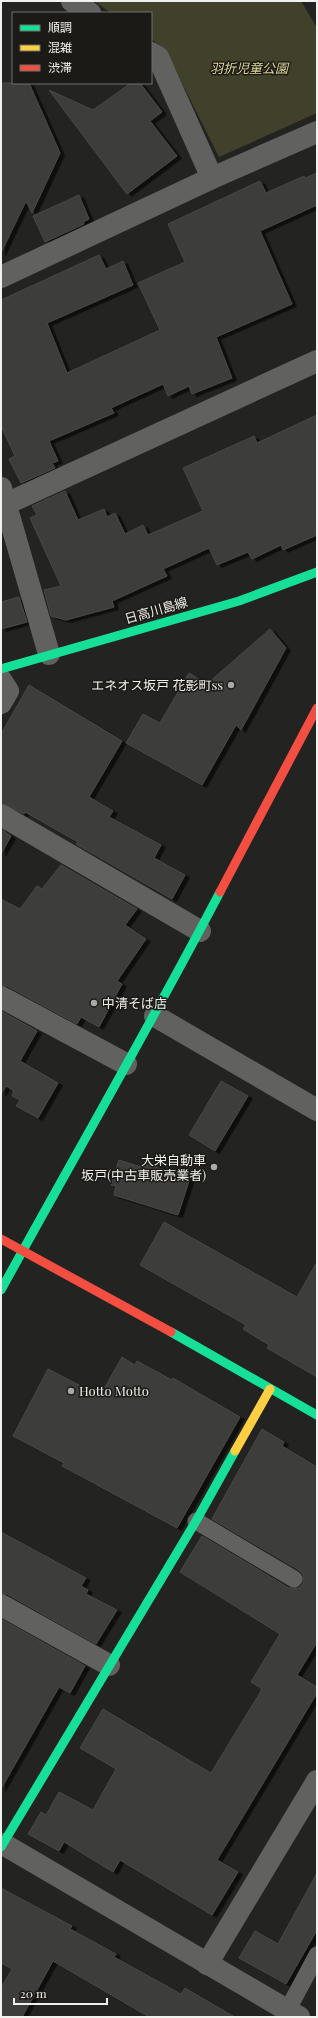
<svg xmlns="http://www.w3.org/2000/svg" width="318" height="2018" viewBox="0 0 318 2018" font-family="'Playfair Display','Noto Sans JP',serif">
  <defs>
    <filter id="shadow"><feDropShadow dx="4.5" dy="2.5" stdDeviation="0" flood-color="#0009"/></filter>
  </defs>
  <rect width="100%" height="100%" fill="#232321"/>
  <polygon fill="#41402a" points="94,1 301,1 317,28 317,113 219,157 165,49 151,39 151,13 111,13"/>
  <g fill="#3c3c3a" stroke="#484847" filter="url(#shadow)">
    <polygon points="1,83 29,83 60,153 32,213 26,201 1,253"/>
    <polygon points="131,83 140,83 162,112 150,121 177,156 127,194 49,90 93,110"/>
    <polygon points="317,173 317,205 260,231 292,304 216,337 232,378 192,394 189,386 168,396 163,384 111,408 114,413 49,441 58,461 52,463 55,468 21,483 9,459 15,456 1,426 1,300 99,255 106,269 123,261 133,285 47,323 67,373 160,330 138,283 185,262 168,224 260,181 266,193 304,176 305,178"/>
    <polygon points="79,195 89,219 83,222 84,224 45,242 33,216"/>
    <polygon points="317,415 317,535 283,550 281,545 252,559 248,552 217,565 209,548 163,569 167,576 112,601 114,607 66,620 51,616 44,590 61,586 30,518 37,515 32,506 65,491 78,520 104,509 107,517 115,513 125,534 143,525 148,535 203,511 183,468 254,436 257,443"/>
    <polygon points="19,597 27,622 1,629 1,602"/>
    <polygon points="270,629 286,648 241,730 236,725 202,785 126,743 143,714 160,723 189,673 207,684"/>
    <polygon points="29,685 122,741 89,797 113,811 109,817 161,845 154,858 185,875 172,899 76,844 78,842 25,812 24,814 1,803 1,734"/>
    <polygon points="1,829 11,836 1,854"/>
    <polygon points="61,865 137,909 125,925 146,939 117,981 122,984 99,1027 81,1017 77,1024 7,986 1,985 1,899 20,909 37,886 42,889"/>
    <polygon points="1,1011 37,1031 20,1061 58,1083 38,1118 16,1106 20,1100 12,1096 14,1091 6,1086 1,1094"/>
    <polygon points="221,1081 248,1096 215,1151 189,1135"/>
    <polygon points="119,1160 144,1168 145,1164 190,1178 178,1215 114,1195 116,1186 111,1185"/>
    <polygon points="164,1222 297,1297 317,1262 317,1377 267,1348 269,1345 243,1329 246,1325 140,1265"/>
    <polygon points="122,1357 135,1365 137,1361 172,1380 173,1378 240,1417 177,1528 62,1466 64,1463 13,1436 48,1369 100,1396"/>
    <polygon points="262,1429 284,1442 282,1446 317,1467 317,1642 297,1675 317,1687 317,1693 217,1860 238,1872 212,1915 120,1860 113,1872 64,1842 59,1851 28,1834 41,1812 46,1815 59,1792 93,1810 116,1769 80,1748 103,1709 211,1773 261,1691 261,1688 251,1682 280,1634 180,1572 202,1536 289,1588 299,1588 303,1584 303,1574 299,1570 212,1519"/>
    <polygon points="1,1532 86,1578 81,1586 88,1590 86,1594 117,1610 96,1644 7,1594 1,1593"/>
    <polygon points="1,1619 85,1666 70,1693 59,1687 1,1789"/>
    <polygon points="317,1873 317,1930 286,1984 239,1958 255,1931 278,1944"/>
    <polygon points="1,1888 72,1926 70,1929 116,1954 114,1957 181,1994 185,1988 235,2017 149,2017 53,1961 22,2017 1,2017 1,1988 12,1969 1,1963"/>
  </g>
  <g fill="none" stroke-linecap="round" stroke-linejoin="round">
    <g stroke="#616160" stroke-width="17">
      <polyline points="196,1521 294,1579"/>
      <polyline points="287,2011 317,1955"/>
    </g>
    <g stroke="#616160" stroke-width="22">
      <polyline points="72,1 90,13"/>
      <polyline points="151,53 158,57 212,178"/>
      <polyline points="1,277 212,178 317,132"/>
      <polyline points="1,488 49,654"/>
      <polyline points="6,504 317,361"/>
      <polyline points="1,680 8,691 1,703"/>
      <polyline points="1,815 200,931"/>
      <polyline points="1,997 126,1064"/>
      <polyline points="155,1016 317,1110"/>
      <polyline points="1,1605 109,1665"/>
      <polyline points="3,1844 299,2017"/>
      <polyline points="207,1964 317,1781"/>
    </g>
    <g stroke="#16e098" stroke-width="9">
      <polyline points="1,669 239,601 317,572"/>
      <path d="M1 1290C74 1157 150 1026 220 892"/>
      <polyline points="171,1332 317,1415"/>
      <polyline points="1,1847 196,1521 235,1451"/>
    </g>
    <polyline stroke="#ffcf43" stroke-width="9" points="235,1451 270,1389"/>
    <g stroke="#f24e42" stroke-width="9">
      <polyline points="220,892 317,708"/>
      <polyline points="1,1239 171,1332"/>
    </g>
  </g>
  <g fill="#a9a9a6" stroke="#1b1a16" stroke-width="1.5">
    <circle cx="231" cy="685" r="4"/>
    <circle cx="94" cy="1003" r="4"/>
    <circle cx="214" cy="1167" r="4"/>
    <circle cx="71" cy="1391" r="4"/>
  </g>
  <g text-anchor="middle" stroke-width="3" stroke-linejoin="round" paint-order="stroke">
    <g font-size="13" font-style="italic" fill="#dcd592" stroke="#1b1a16">
      <text x="249" y="73">羽折児童公園</text>
    </g>
    <g font-size="13" fill="#f1f1ee" stroke="#1b1a16">
      <text transform="translate(156 610) rotate(-16)" y="5">日高川島線</text>
    </g>
    <g font-size="13" fill="#f1f1ee" stroke="#1b1a16" text-anchor="end">
      <text x="223" y="690">エネオス坂戸 花影町ss</text>
      <text x="102" y="1008" text-anchor="start">中清そば店</text>
      <text x="206" y="1165">大栄自動車<tspan x="206" dy="15">坂戸(中古車販売業者)</tspan></text>
      <text x="79" y="1396" text-anchor="start">Hotto Motto</text>
    </g>
  </g>
  <rect width="318" height="2018" fill="none" stroke="#f1f1ee" stroke-width="4"/>
  <rect x="12" y="12" width="140" height="72" fill="#1b1a16" stroke="#71706c"/>
  <rect x="20" y="25" width="20" height="6" fill="#16e098" stroke="#71706c"/>
  <text x="48" y="32" font-size="12" fill="#f1f1ee">順調</text>
  <rect x="20" y="45" width="20" height="6" fill="#ffcf43" stroke="#71706c"/>
  <text x="48" y="52" font-size="12" fill="#f1f1ee">混雑</text>
  <rect x="20" y="65" width="20" height="6" fill="#f24e42" stroke="#71706c"/>
  <text x="48" y="72" font-size="12" fill="#f1f1ee">渋滞</text>
  <path d="M14 1998v6h93v-6" fill="none" stroke="#f1f1ee" stroke-width="2"/>
  <text x="20" y="1998" font-size="12" fill="#f1f1ee" stroke="#1b1a16" stroke-width="3" paint-order="stroke">20 m</text>
</svg>
